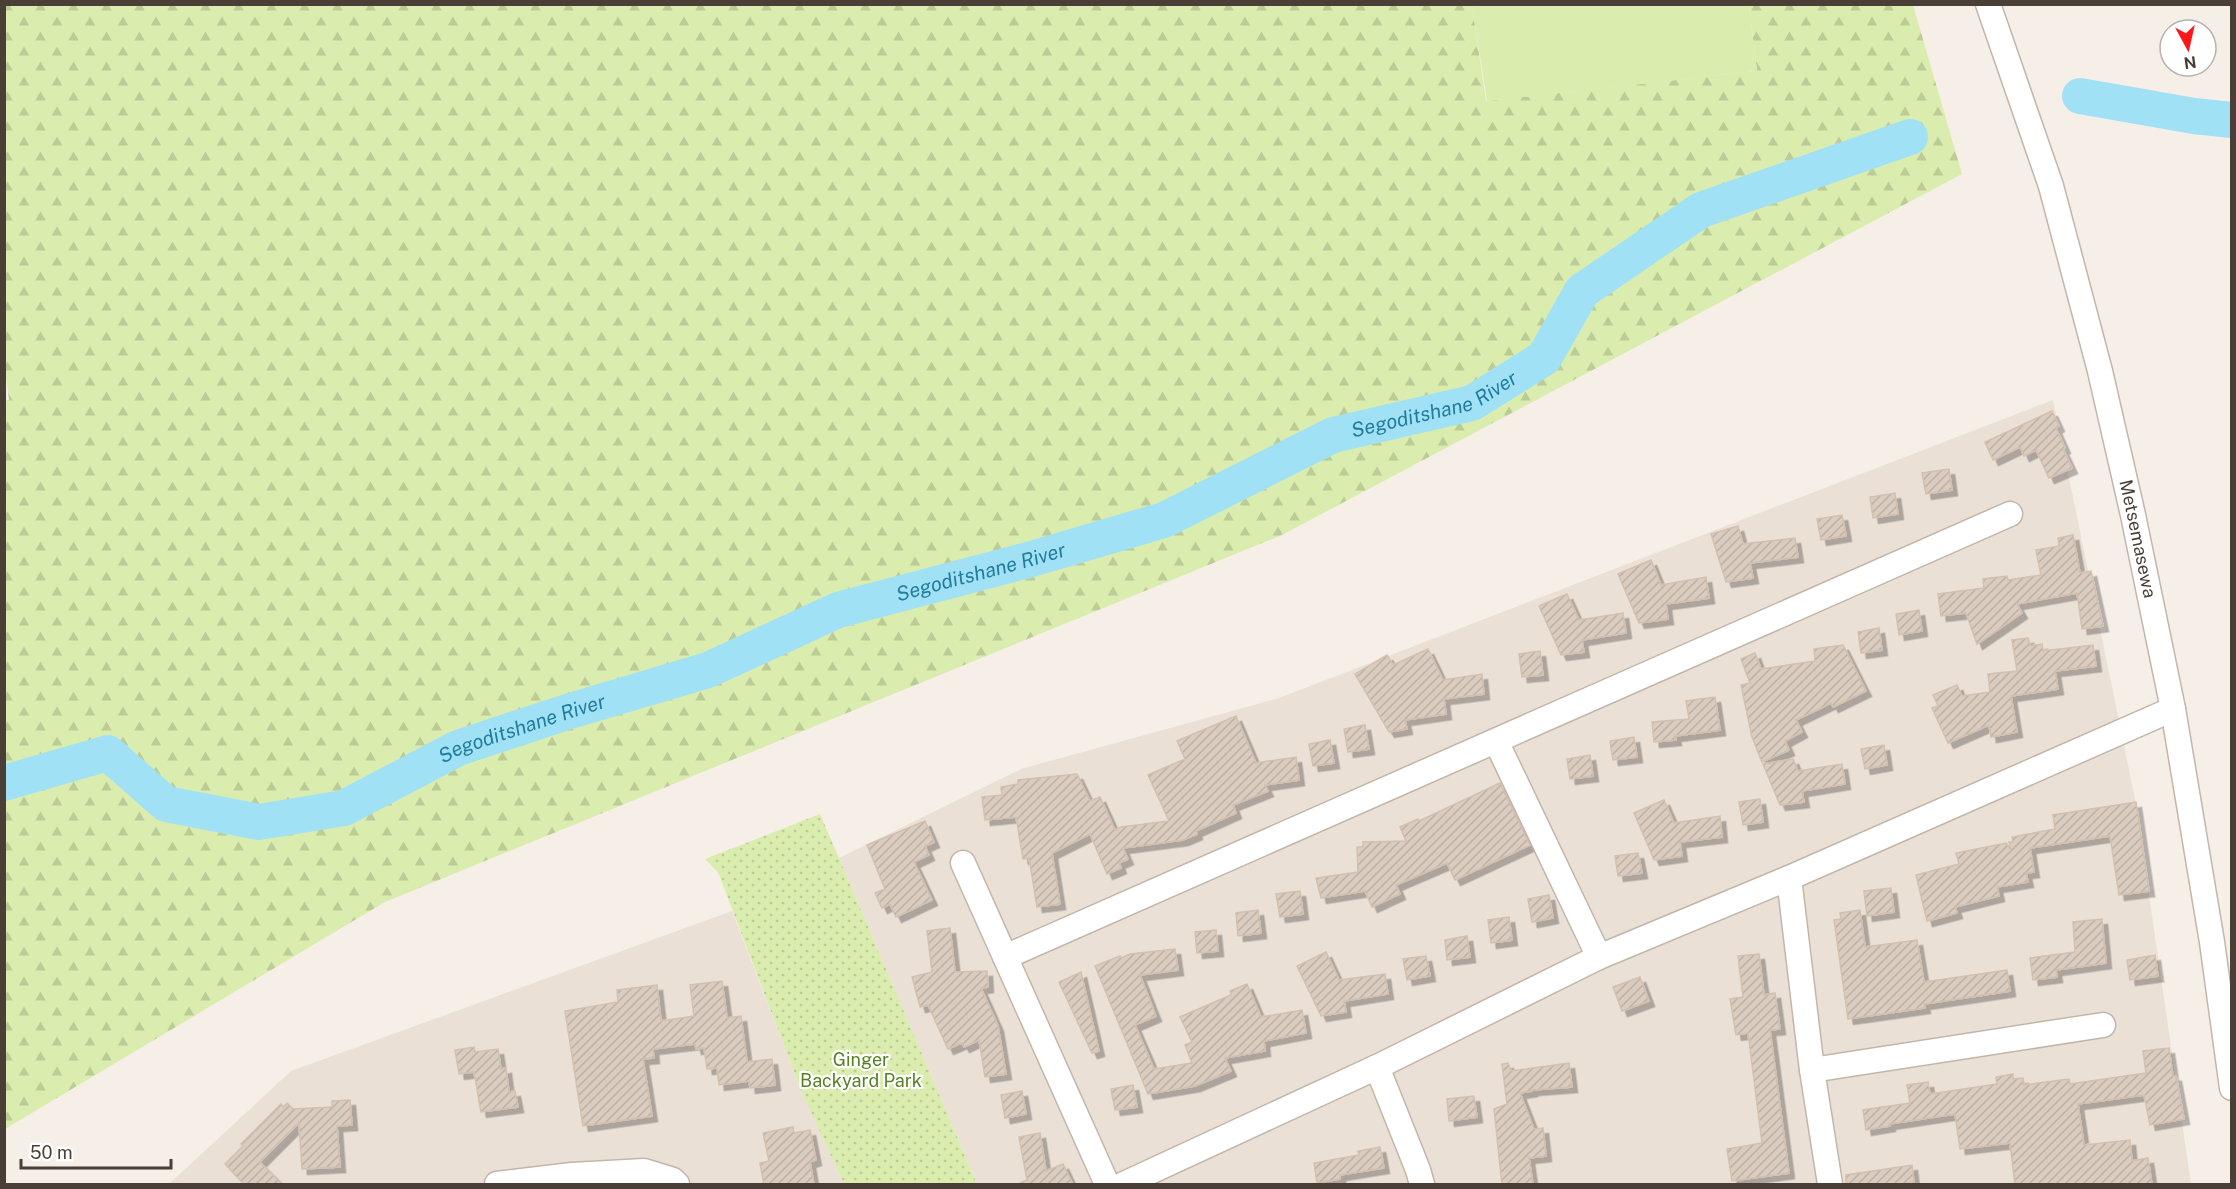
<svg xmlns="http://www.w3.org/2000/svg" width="2236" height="1189" viewBox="0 0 2236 1189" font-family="'Public Sans',sans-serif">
  <defs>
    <pattern id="grass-dots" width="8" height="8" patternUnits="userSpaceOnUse" patternTransform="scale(1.5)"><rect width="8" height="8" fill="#daedae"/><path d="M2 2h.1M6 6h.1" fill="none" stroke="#bdcc96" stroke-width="1.8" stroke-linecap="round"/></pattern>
    <pattern id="forest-firs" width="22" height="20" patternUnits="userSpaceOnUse" patternTransform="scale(1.5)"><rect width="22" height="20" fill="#daedae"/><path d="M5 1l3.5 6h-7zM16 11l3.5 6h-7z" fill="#bdcc96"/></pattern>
    <pattern id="building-hatch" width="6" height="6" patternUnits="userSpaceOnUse" patternTransform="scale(1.5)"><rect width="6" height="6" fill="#dbccc0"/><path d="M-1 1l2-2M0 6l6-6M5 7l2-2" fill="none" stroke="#bdb0a6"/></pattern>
    <filter id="shadow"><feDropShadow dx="5.5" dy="5.5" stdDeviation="0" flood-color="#0004"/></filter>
  </defs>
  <rect width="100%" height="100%" fill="#f5efe8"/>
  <g fill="#eae0d6">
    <polygon points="2053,400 2135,799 2191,1184 977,1184 839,858 1021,769 1279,698"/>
    <polygon points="732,911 802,1093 844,1184 169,1184 291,1071"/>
  </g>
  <polygon fill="url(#grass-dots)" points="820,814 839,858 977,1184 844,1184 802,1093 718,872 705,859"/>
  <polygon fill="url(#forest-firs)" points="4,5 1472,5 1486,101 1757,71 1749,5 1913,5 1962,174 1282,535 385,902 5,1129 4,401 9,400 4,360"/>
  <polygon fill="#daedae" points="1472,5 1749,5 1757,71 1487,101"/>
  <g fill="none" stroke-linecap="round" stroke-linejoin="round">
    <g stroke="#a1e1f6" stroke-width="36">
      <polyline points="2080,96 2194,116 2232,120"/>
      <path id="s1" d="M4 783 108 753 166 804 259 822 344 808 458 748 570 711 708 670 838 610 1028 560 1164 520 1333 435 1472 403 1544 358 1582 291 1701 210 1910 137"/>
    </g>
  </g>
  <g fill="url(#building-hatch)" stroke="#d3c0af" stroke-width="1.5" filter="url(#shadow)">
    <polygon points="2052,411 2059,426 2056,428 2065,448 2063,449 2072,468 2049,478 2036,450 2024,456 2020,447 1993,460 1985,442"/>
    <polygon points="1949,469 1952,490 1926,494 1922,473"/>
    <polygon points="1895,493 1898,514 1873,518 1870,497"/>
    <polygon points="1842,515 1846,536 1821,540 1817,519"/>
    <polygon points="1738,526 1743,544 1795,538 1798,557 1750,563 1753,578 1726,582 1711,534"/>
    <polygon points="2073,535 2080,573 2091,571 2103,626 2082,629 2077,593 2017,604 2022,613 1977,644 1966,613 1941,616 1938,594 1984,588 1983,579 2007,576 2008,580 2041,575 2036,550 2059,546 2058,538"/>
    <polygon points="1651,560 1661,585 1706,577 1709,598 1666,604 1668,619 1639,623 1618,574"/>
    <polygon points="1567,594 1579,620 1623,613 1626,633 1582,640 1584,652 1561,655 1539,606"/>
    <polygon points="1919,610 1922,631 1899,635 1896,614"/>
    <polygon points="1879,628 1882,650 1861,653 1858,632"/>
    <polygon points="2028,638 2030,646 2042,644 2043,651 2093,645 2096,666 2055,671 2058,689 2011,696 2017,732 1991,737 1989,725 1948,743 1932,708 1938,706 1933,695 1957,685 1962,696 1990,692 1988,674 2017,671 2012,640"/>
    <polygon points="1843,645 1866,691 1833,707 1831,703 1796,720 1802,732 1785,741 1789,750 1762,762 1752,737 1741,685 1750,683 1741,659 1755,653 1761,669 1815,661 1814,649"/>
    <polygon points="1428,649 1443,680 1482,674 1484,694 1444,699 1446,714 1405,720 1407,729 1389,732 1355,674 1387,655 1393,665"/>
    <polygon points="1540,651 1543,675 1522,677 1519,654"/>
    <polygon points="1715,697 1720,730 1675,736 1676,740 1654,742 1652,722 1689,719 1686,701"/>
    <polygon points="1236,716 1256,763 1296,757 1299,780 1265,785 1268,791 1233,805 1236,813 1196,831 1197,834 1183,840 1123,848 1128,859 1119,863 1121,868 1107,874 1090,834 1052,853 1060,904 1037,907 1029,858 1023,859 1016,817 985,820 982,797 1002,795 1001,787 1018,784 1018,780 1077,774 1090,801 1100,797 1115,830 1121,827 1169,821 1148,775 1185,759 1177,741"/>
    <polygon points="1365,725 1369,749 1348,752 1344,729"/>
    <polygon points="1634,737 1637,757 1613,760 1610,741"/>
    <polygon points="1330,740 1334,763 1313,766 1309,744"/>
    <polygon points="1884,745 1887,765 1865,769 1861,749"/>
    <polygon points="1590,755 1593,776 1570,779 1567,759"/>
    <polygon points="1793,759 1798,771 1842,764 1845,784 1802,791 1804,802 1780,805 1763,764"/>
    <polygon points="1500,783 1530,845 1455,880 1447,863 1396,885 1400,894 1372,907 1365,891 1321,898 1316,878 1358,872 1357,847 1363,847 1363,842 1406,841 1400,827 1418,819 1419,821"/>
    <polygon points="1760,799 1763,822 1743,825 1739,802"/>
    <polygon points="1664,800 1674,823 1720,816 1722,837 1680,842 1682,856 1654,860 1634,813"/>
    <polygon points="2136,802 2149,891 2119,895 2110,836 2030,848 2034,872 2026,873 2028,882 1997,887 1999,896 1955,907 1957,913 1927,921 1916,875 1959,864 1956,853 2006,843 2011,850 2009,842 2013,842 2012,837 2055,829 2053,815"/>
    <polygon points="925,821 934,842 925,846 929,855 914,862 932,900 896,917 890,904 882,908 875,893 885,889 867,845"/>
    <polygon points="1638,853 1642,873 1618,876 1615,856"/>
    <polygon points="1891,888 1894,912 1867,916 1864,891"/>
    <polygon points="1300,891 1303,914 1280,917 1276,894"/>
    <polygon points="1549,895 1553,918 1532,922 1528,899"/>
    <polygon points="1258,910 1261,933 1238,936 1236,913"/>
    <polygon points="1860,910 1865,947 1917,940 1924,982 2007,970 2010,991 1924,1004 1925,1008 1848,1019 1834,920 1841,919 1840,913"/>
    <polygon points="1509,917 1512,940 1491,943 1488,920"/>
    <polygon points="2102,919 2106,963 2056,970 2057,977 2033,980 2030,958 2075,952 2073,922"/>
    <polygon points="950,928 955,972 987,971 988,987 981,988 998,1026 1006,1074 985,1077 979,1040 964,1047 962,1043 948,1049 928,1005 920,1007 912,977 932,972 927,931"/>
    <polygon points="1216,930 1218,951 1197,953 1195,932"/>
    <polygon points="1467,936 1470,957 1447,960 1445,940"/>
    <polygon points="1175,949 1178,970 1140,975 1156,1016 1135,1025 1154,1069 1192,1063 1185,1045 1192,1042 1180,1017 1231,995 1230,991 1247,984 1261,1017 1302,1010 1306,1033 1264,1041 1265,1051 1225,1058 1231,1071 1195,1086 1148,1094 1095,966 1120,956 1121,958 1130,954"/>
    <polygon points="1326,952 1339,980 1385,974 1388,994 1344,1001 1346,1012 1321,1016 1297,966"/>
    <polygon points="1759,954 1764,995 1775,993 1780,1029 1770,1030 1789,1173 1732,1181 1727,1149 1762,1143 1748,1033 1736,1035 1730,999 1743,997 1738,956"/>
    <polygon points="2155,955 2158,976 2130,980 2127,960"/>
    <polygon points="1426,956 1430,976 1407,980 1403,959"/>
    <polygon points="1081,972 1099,1051 1092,1053 1059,982"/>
    <polygon points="1640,977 1649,1001 1622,1011 1613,987"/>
    <polygon points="722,981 727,1018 741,1016 747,1062 772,1059 775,1085 750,1088 749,1081 719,1085 717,1068 707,1069 704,1048 696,1049 695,1044 653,1049 654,1058 643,1059 652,1116 583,1126 565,1011 618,1002 617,990 657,985 661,1021 694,1016 690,985"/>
    <polygon points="474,1047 475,1052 498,1049 501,1069 506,1068 509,1092 515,1091 518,1107 481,1112 474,1072 459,1074 455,1050"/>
    <polygon points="2169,1048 2173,1076 2176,1076 2184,1119 2150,1125 2144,1095 2078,1104 2084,1145 2130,1140 2132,1161 2148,1158 2152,1185 2015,1185 2010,1143 1960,1149 1955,1114 1889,1124 1890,1126 1866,1130 1863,1110 1910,1103 1907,1085 1928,1082 1930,1094 1997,1084 1996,1077 2013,1074 2013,1079 2023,1078 2024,1085 2069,1079 2070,1084 2146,1073 2143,1051"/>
    <polygon points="1508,1063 1511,1071 1569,1063 1572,1087 1532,1090 1532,1091 1520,1093 1534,1129 1543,1128 1546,1156 1529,1158 1533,1185 1502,1185 1494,1109 1507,1104 1502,1064"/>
    <polygon points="1133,1085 1137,1107 1115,1110 1111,1089"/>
    <polygon points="1022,1091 1026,1114 1005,1118 1001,1095"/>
    <polygon points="1474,1096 1477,1117 1449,1121 1447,1099"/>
    <polygon points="350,1100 352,1125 337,1126 340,1167 302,1169 299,1123 260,1162 283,1185 245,1185 225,1164 243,1146 241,1144 281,1104 283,1107 287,1103 293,1109 332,1107 332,1101"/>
    <polygon points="793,1127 794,1133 810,1130 816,1160 810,1162 814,1185 764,1185 760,1163 769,1161 763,1133"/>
    <polygon points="1040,1133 1046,1171 1063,1164 1073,1185 1016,1185 1027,1180 1019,1137"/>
    <polygon points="1380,1147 1384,1168 1340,1175 1340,1179 1317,1183 1314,1163 1359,1155 1358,1151"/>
    <polygon points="1912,1165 1914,1182 1897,1185 1846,1185 1846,1175"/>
  </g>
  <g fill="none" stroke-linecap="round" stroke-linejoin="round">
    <g stroke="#c2b6aa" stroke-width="27">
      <g id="minor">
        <path id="s2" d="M1988 4 2051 186 2100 371 2133 515 2173 709 2212 942 2232 1088"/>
        <polyline points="1496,741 1599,957"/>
        <polyline points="963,863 1107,1184"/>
        <polyline points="1789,878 1812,1070 1830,1184"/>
        <polyline points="1005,957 2010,514"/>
        <polyline points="1377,1067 1418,1170 1422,1184"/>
        <polyline points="1812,1070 2103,1025"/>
        <polyline points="497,1184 572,1175 644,1171 673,1180 677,1184"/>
        <polyline points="1124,1184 1377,1067 1599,957 1789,878 2173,709"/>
      </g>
    </g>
    <use href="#minor" stroke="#fff" stroke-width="24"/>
  </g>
  <g text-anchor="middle" stroke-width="4.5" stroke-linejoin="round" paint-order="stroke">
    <g font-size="18" fill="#4a3f36" stroke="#fff">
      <text dy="6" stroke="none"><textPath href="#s2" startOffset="556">Metsemasewa</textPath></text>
    </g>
    <g font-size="18" fill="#568124" stroke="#fff">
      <text x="861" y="1066">Ginger<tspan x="861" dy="21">Backyard Park</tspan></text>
    </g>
    <g font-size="20" font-style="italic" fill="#227c9c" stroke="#fff">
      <text dy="7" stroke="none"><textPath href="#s1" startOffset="1534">Segoditshane River</textPath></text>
      <text dy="7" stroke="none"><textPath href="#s1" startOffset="1048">Segoditshane River</textPath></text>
      <text dy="7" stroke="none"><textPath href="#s1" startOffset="562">Segoditshane River</textPath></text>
    </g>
  </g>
  <rect width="2236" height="1189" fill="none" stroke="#4a3f36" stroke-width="12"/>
  <g transform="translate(2188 48) rotate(172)"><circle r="28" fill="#ffffff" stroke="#b7b2af" stroke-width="1.5"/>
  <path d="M0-4.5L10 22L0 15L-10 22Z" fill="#ff1618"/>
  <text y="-9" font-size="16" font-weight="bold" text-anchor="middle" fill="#4a3f36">N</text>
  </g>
  <path d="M21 1159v9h150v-9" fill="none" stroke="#4a3f36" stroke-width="3"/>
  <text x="30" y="1159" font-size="18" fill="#4a3f36" stroke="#ffffff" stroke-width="4.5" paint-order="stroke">50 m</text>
</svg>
